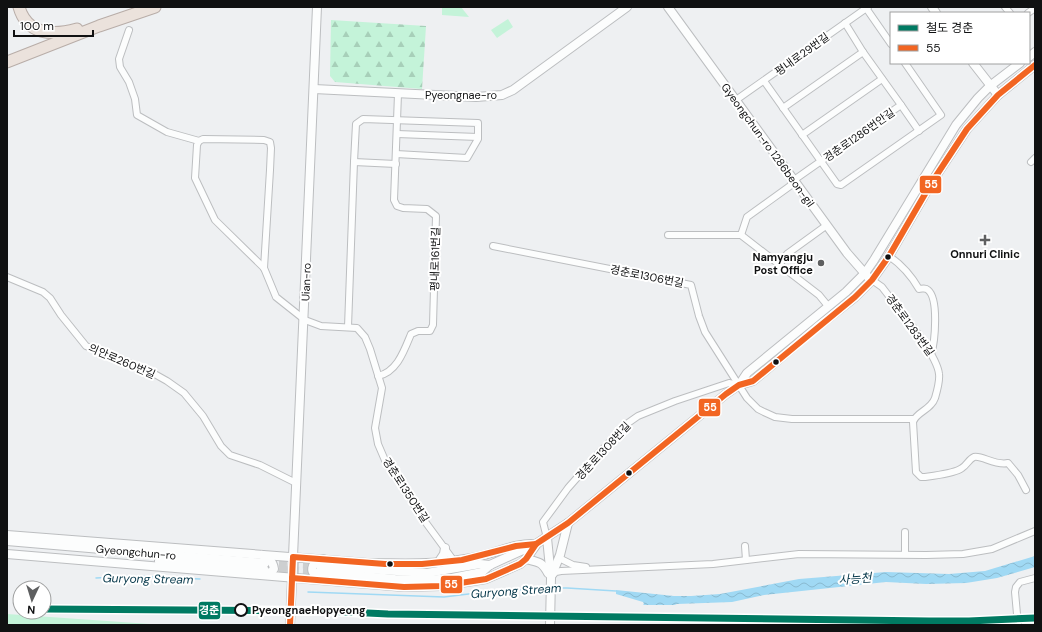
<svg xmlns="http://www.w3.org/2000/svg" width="1042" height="632" viewBox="0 0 1042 632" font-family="'DM Sans','Noto Sans KR',sans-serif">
  <defs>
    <pattern id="forest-firs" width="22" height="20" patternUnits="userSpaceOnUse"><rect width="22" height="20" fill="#c4f3d9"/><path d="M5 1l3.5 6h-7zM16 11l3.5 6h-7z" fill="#a7cfb9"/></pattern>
    <pattern id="water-waves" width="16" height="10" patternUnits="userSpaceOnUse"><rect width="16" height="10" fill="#a0d9f4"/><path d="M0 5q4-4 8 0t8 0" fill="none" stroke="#89b9d0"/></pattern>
  </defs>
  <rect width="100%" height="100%" fill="#eef0f2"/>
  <g fill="#c4f3d9">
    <polygon points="442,7 461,7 469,17 442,15"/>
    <polygon points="508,19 513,27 497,38 491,30"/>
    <polygon points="7,614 150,624 150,625 7,625"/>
  </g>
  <polygon fill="url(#forest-firs)" points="331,20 426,26 422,89 335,82 330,76"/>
  <polygon fill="url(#water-waves)" points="1035,556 1035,567 997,578 966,583 926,584 886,582 764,595 732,602 677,604 655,612 639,625 620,625 644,604 643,602 616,594 616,590 674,596 691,596 720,594 799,579 886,572 949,574 985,571"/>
  <polygon fill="#eef0f2" points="641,605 702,605 677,606 656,614 642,625 618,624"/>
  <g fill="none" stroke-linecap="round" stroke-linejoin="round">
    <g stroke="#a0d9f4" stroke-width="1.5">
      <polyline points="96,578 135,576 200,579"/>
      <polyline points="554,588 567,588 616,591"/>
      <polyline points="308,592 444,597 493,591 549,589"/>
    </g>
    <g stroke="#cdcfd0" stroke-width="8" stroke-dasharray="8 4" stroke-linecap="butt">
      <polyline points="267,563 319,565"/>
      <polyline points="267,569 319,572"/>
    </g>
    <g stroke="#bcbec0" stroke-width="8">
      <g id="street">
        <polyline points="1005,7 1010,13"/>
        <polyline points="866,8 891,44"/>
        <polyline points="1028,13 1035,8"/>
        <polyline points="129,30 119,59 120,67 129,82 135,99 137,115 167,132 199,141 197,145 195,178 215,220 264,268 276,297 305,320 321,326 357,328 365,337 370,349 382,388 375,428 378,444 387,465 403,484 418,512 454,561"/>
        <polyline points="764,81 837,184 841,185 941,115 905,63"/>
        <polyline points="736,100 868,7"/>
        <polyline points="901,105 919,131"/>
        <polyline points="783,108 863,52"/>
        <polyline points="397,134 478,137"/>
        <polyline points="802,135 882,79"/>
        <polyline points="199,141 203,139 264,140 270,142 271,148 270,170 264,268"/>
        <polyline points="354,162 396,164"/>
        <polyline points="1031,162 1035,158"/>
        <polyline points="668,235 741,235 819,295 828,306"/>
        <polyline points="741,235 747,217 790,186 794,180 901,105 863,52 845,23"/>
        <polyline points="493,246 691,285 699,316 705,332 747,398 758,409 764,412 775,417 792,419 914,419"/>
        <path d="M889 256C902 265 911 275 919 289 922 289 925 287 928 290 939 299 935 342 931 354"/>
        <polyline points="779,265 787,254 827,225"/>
        <polyline points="7,277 43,292 50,298 61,315 86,346 151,372 167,381 184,393 203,416 221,446 230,455 260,465 296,483"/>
        <path d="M872 280 882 287C896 306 937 353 939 374 940 381 937 391 935 398 931 410 916 412 913 422L916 472 921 477H925C936 475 954 474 962 468 967 465 969 459 974 457 982 455 995 466 1008 463L1018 475 1026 490"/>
        <polyline points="348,327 354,162 356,124 363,119 478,123 478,139 467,158 396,154"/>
        <path d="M378 376C397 372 404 351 411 334L418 331H430L433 325 436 216 427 209 403 208 397 206 394 200 398 94"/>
        <polyline points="547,538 543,522 568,488 598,454 628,423 638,416 675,401 729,383 739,385"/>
        <polyline points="745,546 746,560"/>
        <polyline points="905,554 905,532"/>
        <polyline points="559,558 573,565 586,567"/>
        <polyline points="551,577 556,572 561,571 713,564 799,554 926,555 963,554 992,549 1035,531"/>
        <polyline points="1018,625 1015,592 1016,587 1020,582 1035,578"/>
      </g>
    </g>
    <g stroke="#bcbec0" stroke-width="10">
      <g id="secondary">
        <polyline points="668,7 847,253 868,277"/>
        <polyline points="932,7 936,13"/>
        <polyline points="1029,57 1035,52"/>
        <polyline points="973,63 998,95"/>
        <polyline points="314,89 476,97 502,95 513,90 627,7"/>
        <polyline points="739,385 747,373 846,292 865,273 874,260 956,125 978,98 990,86 1020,63"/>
        <path d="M7 535 367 563C396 563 425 565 453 561 463 559 474 558 484 555 501 551 517 543 535 544"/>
        <polyline points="547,538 551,578 550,625"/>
        <polyline points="7,541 265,563"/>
        <polyline points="7,554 404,587 441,586 486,579 520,564 526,559 536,545"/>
        <path d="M262 555C268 558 273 561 274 569L271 572 263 574"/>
        <path d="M526 559C539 562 542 562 548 573"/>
        <polyline points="159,561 264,569"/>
        <polyline points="438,563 444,554 445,548"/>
        <polyline points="320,566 427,573 480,564 490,565"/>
        <polyline points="319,572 395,579 427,580 452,578 482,572 490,565 536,544 568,523 726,394 739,385 753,381 816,328 855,297 872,280 889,256 932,182 967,129 998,95 1035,65"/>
        <polyline points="551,577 560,555 568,523"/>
        <path d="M321 578C308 573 310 563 323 559"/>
        <polyline points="290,625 317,7"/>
      </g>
    </g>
    <g stroke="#b8ada8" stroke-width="13">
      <g id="highway">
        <path d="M19 7C27 35 52 36 77 29"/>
        <polyline points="7,62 99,26 155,7"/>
      </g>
    </g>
    <use href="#street" stroke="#fcfdfd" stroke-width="6"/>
    <use href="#secondary" stroke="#fcfdfd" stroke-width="8"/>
    <use href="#highway" stroke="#ebe2dc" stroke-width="11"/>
    <g stroke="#fff" stroke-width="9">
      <g id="bus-1">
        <polyline points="292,578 404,587 441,586 486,579 520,564 526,559 536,544 568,523 726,394 739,385 753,381 855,297 872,280 889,256 932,182 967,129 998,95 1035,65"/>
        <polyline points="290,625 293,557 385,564 422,564 462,560 516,546 536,544"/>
      </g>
    </g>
    <use href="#bus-1" stroke="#f26522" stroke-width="6"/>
    <g stroke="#fff" stroke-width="10">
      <polyline id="rail-1" points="44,609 326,611 388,614 929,621 969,621 1035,618"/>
    </g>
    <use href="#rail-1" stroke="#007a62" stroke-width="7"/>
  </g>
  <g fill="#5e5f60" stroke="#fff" stroke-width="1.5">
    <path d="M983 234h4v4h4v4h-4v4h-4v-4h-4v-4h4z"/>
    <circle cx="821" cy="263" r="4"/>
  </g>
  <g fill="#101112" stroke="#fff" stroke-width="1.5">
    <circle cx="888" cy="257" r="3.5"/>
    <circle cx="776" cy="362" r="3.5"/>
    <circle cx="629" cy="473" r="3.5"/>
    <circle cx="390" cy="564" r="3.5"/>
  </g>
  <circle fill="#fff" stroke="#101112" stroke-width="2" cx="241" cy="610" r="6"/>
  <g text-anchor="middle" stroke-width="4" stroke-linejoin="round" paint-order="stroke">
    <g font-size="11" fill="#101112" stroke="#fff">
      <text transform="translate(802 54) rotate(-36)" y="4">평내로29번길</text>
      <text x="461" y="99">Pyeongnae-ro</text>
      <text transform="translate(859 135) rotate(-35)" y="4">경춘로1286번안길</text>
      <text transform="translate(768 145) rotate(54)" y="4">Gyeongchun-ro 1286beon-gil</text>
      <text transform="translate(435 259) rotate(-89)" y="4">평내로161번길</text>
      <text transform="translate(647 276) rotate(11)" y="4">경춘로1306번길</text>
      <text transform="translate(306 282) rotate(-88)" y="4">Uian-ro</text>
      <text transform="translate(910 325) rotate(54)" y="4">경춘로1283번길</text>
      <text transform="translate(122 361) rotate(23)" y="4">의안로260번길</text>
      <text transform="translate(603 451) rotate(-47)" y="4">경춘로1308번길</text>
      <text transform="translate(406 490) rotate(57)" y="4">경춘로1350번길</text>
      <text transform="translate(136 552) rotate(5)" y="4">Gyeongchun-ro</text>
    </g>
    <g font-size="11" font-weight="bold" fill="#101112" stroke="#fff">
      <text x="985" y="258">Onnuri Clinic</text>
      <text x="813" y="261" text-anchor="end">Namyangju<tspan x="813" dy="13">Post Office</tspan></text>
    </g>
    <g font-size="11" font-weight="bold" fill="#101112" stroke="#fff" text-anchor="start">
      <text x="252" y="614">PyeongnaeHopyeong</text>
    </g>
    <g font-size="12" font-style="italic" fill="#05374a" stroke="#fff">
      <text transform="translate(148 579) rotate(1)" y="4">Guryong Stream</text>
      <text transform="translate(855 579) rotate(-4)" y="4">사능천</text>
      <text transform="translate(516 591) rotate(-4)" y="4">Guryong Stream</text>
    </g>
  </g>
  <g stroke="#fff" stroke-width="1.5">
    <rect x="919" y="175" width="23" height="19" rx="4" fill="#f26522"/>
    <rect x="698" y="398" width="23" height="19" rx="4" fill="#f26522"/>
    <rect x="440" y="575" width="23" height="19" rx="4" fill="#f26522"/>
    <rect x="198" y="601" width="23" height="19" rx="4" fill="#007a62"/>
  </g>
  <g font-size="11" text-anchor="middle" font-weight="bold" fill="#fff">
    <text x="931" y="188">55</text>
    <text x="710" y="411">55</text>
    <text x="451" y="588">55</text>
    <text x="209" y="614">경춘</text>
  </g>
  <rect width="1042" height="632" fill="none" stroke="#101112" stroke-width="16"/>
  <rect x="890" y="12" width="140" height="52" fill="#ffffff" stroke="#9fa0a0"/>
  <rect x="898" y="25" width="20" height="6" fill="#007a62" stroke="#9fa0a0"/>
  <text x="926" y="32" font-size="12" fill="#101112">철도 경춘</text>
  <rect x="898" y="45" width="20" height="6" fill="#f26522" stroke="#9fa0a0"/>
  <text x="926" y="52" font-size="12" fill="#101112">55</text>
  <g transform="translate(32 600) rotate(184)"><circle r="19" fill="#ffffff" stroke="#9fa0a0"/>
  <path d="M0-3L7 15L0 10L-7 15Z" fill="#5e5f60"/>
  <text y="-6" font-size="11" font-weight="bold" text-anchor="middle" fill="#101112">N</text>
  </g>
  <path d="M14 30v6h79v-6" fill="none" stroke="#101112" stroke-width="2"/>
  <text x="20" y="30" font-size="12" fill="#101112" stroke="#ffffff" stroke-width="3" paint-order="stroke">100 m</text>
</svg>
